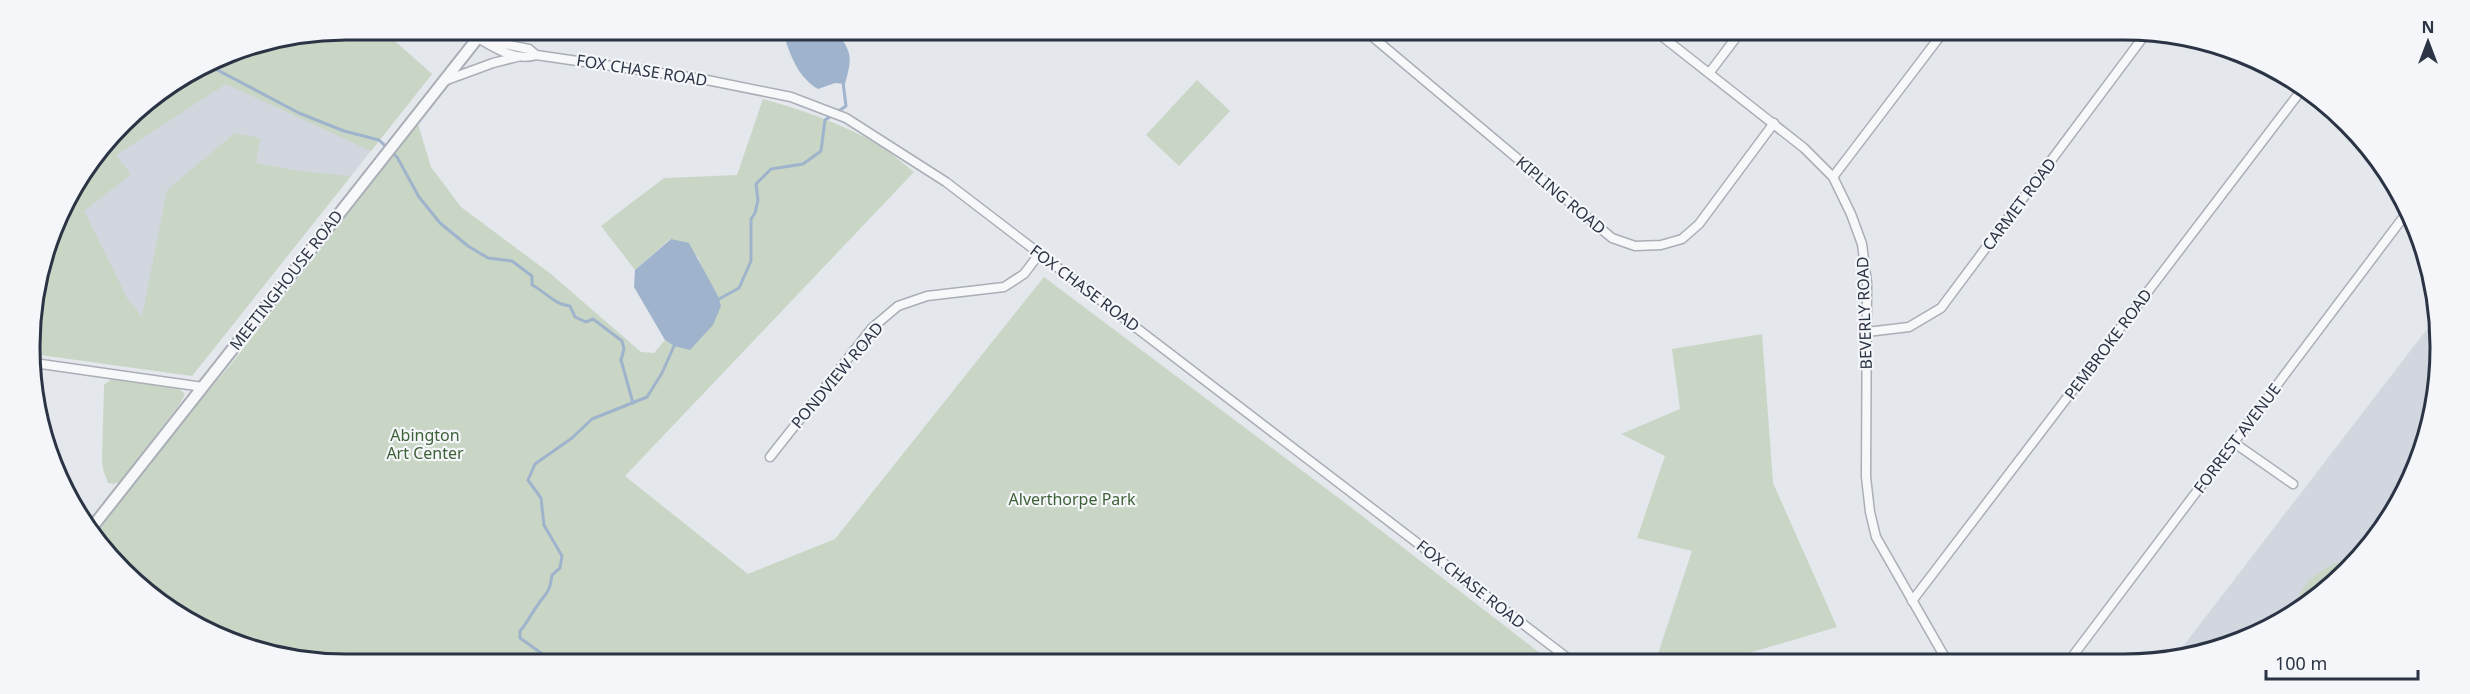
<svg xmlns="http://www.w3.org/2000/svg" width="2470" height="694" viewBox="0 0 2470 694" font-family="'Noto Sans',sans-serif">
  <rect width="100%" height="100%" fill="#e4e7ec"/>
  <g fill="#d2d6de">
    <polygon points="347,30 382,30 432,74 192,376 45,271 63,206 138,109 226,54"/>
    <polygon points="2434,320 2434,409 2398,505 2347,571 2263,631 2174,658"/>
  </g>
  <g fill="#c9d6c5">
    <polygon points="347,30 382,30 432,74 371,151 226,84 116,155 130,173 129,176 84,211 127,298 142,317 167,190 235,133 260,138 256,163 299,171 351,176 192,376 33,354 31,326 63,206 138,109 226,54"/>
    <polygon points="1197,80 1230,111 1179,166 1146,135"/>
    <path d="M763 99C802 110 841 123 877 144 890 151 902 163 914 172L625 476 748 574 835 539 1044 277 1344 502 1549 660 285 658 188 621 95 540 94 537 159 450 232 363 418 124 431 167 461 207 551 274 641 352 654 353 665 340 674 346 719 299 718 296 705 277 698 257 670 239 635 270 601 226 664 178 737 175Z"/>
    <polygon points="1762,334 1773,483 1837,627 1739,656 1739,661 1656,660 1692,551 1637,538 1665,456 1621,434 1680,409 1672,349"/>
    <polygon points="113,378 179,389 185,394 179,405 118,484 116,482 114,484 108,483 103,469 102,459 104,385"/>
    <path d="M2352 558H2357L2348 570 2338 573 2317 587 2311 597 2294 609C2302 579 2323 566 2352 558Z"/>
  </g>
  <g fill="#9fb4cc">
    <path d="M786 31 836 32C853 52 852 59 845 84L835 83 818 89C800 78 793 62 786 42L789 38Z"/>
    <polygon points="671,239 689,243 718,296 721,306 713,325 690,350 674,346 665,340 634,287 635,270"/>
  </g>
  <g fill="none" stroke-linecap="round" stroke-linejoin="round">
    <g stroke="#9fb4cc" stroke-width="3">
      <path d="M208 65 299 113 344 131 379 140 397 157 419 197 440 223 468 246 488 258 512 261 532 276V285C546 292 555 305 570 306L575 317 586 322 593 319 622 341 624 349 621 360 633 403"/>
      <polyline points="719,299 739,288 751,261 751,219 755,213 758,200 756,184 771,169 803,164 821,151 825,120 846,106 843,82"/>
      <path d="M548 658 520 638V631C527 623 531 614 537 606 547 591 549 595 552 575L560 568 562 556 544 525 541 498 528 480 535 464 572 438 592 419 647 397 662 373 674 346"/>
    </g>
    <g stroke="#a9aeb7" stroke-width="11">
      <g id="minor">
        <polyline points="483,32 504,44 529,49 536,55"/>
        <polyline points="1368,33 1612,238 1635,246 1661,245 1682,239 1699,224 1774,123"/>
        <polyline points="1659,34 1804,148 1833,177 1851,214 1862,244 1867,283 1866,477 1870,512 1876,537 1947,661"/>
        <path d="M478 38C495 48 516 62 536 55L702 79 791 97 846 118 946 182 1570 660"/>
        <polyline points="498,41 532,31"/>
        <polyline points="1710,72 1738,35"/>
        <polyline points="444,81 493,63 517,57"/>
        <polyline points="1833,177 1941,35"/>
        <polyline points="1867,332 1909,327 1941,308 2144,36"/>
        <polyline points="34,363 203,387"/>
        <polyline points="2233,442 2293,484"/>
        <polyline points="770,457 872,328 898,306 927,296 1004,287 1024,274 1040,253"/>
        <polyline points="1912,601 2303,88"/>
        <polyline points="2069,661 2405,215"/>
      </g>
    </g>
    <g stroke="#a9aeb7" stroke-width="14">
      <polyline id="tertiary" points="90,530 484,30"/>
    </g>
    <use href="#minor" stroke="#f7f8fa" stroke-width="8"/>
    <use href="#tertiary" stroke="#f7f8fa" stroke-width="10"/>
  </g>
  <g text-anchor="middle" stroke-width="4.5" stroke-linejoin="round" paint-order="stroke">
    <g font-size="16" fill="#2b3445" stroke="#f4f6f9">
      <text transform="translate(642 70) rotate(9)" y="6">FOX CHASE ROAD</text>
      <text transform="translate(1561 195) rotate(40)" y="6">KIPLING ROAD</text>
      <text transform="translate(2019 204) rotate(-53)" y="6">CARMET ROAD</text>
      <text transform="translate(286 280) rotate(-52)" y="6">MEETINGHOUSE ROAD</text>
      <text transform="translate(1085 288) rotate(37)" y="6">FOX CHASE ROAD</text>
      <text transform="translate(1864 313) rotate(-92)" y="6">BEVERLY ROAD</text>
      <text transform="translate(2108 344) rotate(-53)" y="6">PEMBROKE ROAD</text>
      <text transform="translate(837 375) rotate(-50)" y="6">PONDVIEW ROAD</text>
      <text transform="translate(2237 438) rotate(-53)" y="6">FORREST AVENUE</text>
      <text transform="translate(1471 584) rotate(38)" y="6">FOX CHASE ROAD</text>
    </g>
    <g font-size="16" fill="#3f6138" stroke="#f4f6f9">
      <text x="425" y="441">Abington<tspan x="425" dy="18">Art Center</tspan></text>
      <text x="1072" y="505">Alverthorpe Park</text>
    </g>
  </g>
  <path d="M0 0H2470V694H0ZM346 40H2124A306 306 0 0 1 2430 346V348A306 306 0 0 1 2124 654H346A306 306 0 0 1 40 348V346A306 306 0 0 1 346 40Z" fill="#f4f6f9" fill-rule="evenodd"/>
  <path fill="none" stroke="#2b3445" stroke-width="3" d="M346 40H2124A306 306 0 0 1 2430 346V348A306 306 0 0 1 2124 654H346A306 306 0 0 1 40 348V346A306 306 0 0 1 346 40Z"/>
  <g transform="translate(2428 42)" stroke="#f4f6f9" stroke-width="4.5" paint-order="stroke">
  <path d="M0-4.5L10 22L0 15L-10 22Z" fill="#2b3445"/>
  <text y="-9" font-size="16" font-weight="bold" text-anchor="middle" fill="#2b3445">N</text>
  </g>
  <path d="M2266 670v9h152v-9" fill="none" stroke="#2b3445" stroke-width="3"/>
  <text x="2275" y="670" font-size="18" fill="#2b3445" stroke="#f4f6f9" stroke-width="4.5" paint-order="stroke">100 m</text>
</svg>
